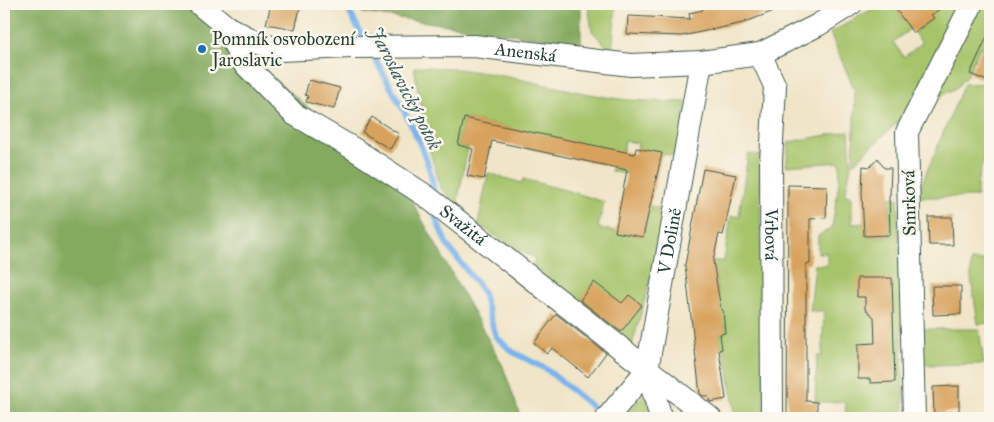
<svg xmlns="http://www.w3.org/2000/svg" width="994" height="422" viewBox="0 0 994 422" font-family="'IM FELL Great Primer',serif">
  <rect width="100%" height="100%" fill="#fbf7ec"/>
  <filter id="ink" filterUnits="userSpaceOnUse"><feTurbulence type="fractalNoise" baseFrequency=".02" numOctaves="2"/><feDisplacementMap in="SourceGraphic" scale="10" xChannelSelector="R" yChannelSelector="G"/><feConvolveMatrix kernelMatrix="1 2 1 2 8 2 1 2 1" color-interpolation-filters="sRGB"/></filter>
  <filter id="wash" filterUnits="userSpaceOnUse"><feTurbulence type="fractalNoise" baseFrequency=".0096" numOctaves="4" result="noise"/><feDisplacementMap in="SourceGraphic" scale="20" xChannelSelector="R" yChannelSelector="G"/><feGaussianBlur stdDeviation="1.12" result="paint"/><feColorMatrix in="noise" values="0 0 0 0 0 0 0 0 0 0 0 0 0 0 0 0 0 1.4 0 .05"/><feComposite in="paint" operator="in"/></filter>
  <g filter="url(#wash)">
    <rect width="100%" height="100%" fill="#f0e5c8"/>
    <g fill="#a6c46b" stroke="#628050">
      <polygon points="588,4 616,4 612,52 592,31"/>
      <polygon points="881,4 898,4 900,6 896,10 910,29 893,42 904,57 922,43 914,33 933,18 931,15 938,10 934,4 948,4 957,14 970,4 990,4 990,51 980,47 968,74 957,87 900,120 853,164 855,91 830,33"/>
      <path d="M414 67C480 66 542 86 606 97 633 102 660 101 686 102L680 157 637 149 638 143 625 141 621 159 634 162 629 174 611 171 615 151 464 118 458 145 468 148 457 204 442 190 427 142Z"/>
      <polygon points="990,82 990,143 988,143 977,183 977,197 916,197 964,84 989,83"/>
      <polygon points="849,131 851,166 845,195 852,196 852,224 869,223 869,236 891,236 889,197 898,198 904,418 846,418 845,402 815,402 817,356 822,356 824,311 810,311 815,265 827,265 827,253 818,253 818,236 832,228 839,182 840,162 786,166 789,142"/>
      <polygon points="748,154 762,155 760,218 763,263 764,418 734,418 735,412 724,350 722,349 720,334 725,333 725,325 719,325 718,293 713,261 724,261 731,216 739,216"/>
      <polygon points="488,173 522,183 523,179 576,193 604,202 598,228 643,237 649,206 667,210 651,278 632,345 533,267 535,258 517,250 478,224"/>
      <polygon points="990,260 990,323 978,324 971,278 971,261"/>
      <polygon points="920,329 979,329 984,364 921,365"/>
      <polygon points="645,394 656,418 622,418"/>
    </g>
    <g fill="#84aa5f" stroke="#52744a">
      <polygon points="4,4 188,4 408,194 503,366 521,418 4,418"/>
      <polygon points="352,4 581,4 581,44 363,13"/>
    </g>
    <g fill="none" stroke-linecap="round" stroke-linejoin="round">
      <g stroke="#7ab4eb" stroke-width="6">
        <polyline points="345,4 366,43"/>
        <path d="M371 52C391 89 433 154 434 195"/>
        <polyline points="434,210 435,216 447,245 482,290 496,337 513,352 546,369 596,410 602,417"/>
      </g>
    </g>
    <g id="blocks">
      <g fill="#d8a25b">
        <polygon points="271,4 301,4 295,29 266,24"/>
        <polygon points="702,4 789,4 789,5 743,23 682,36 627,34 628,16 690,19 689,13 703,10"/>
        <polygon points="892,4 947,4 931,15 934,18 913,33"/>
        <polygon points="990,30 990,82 970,74"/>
        <polygon points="309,80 340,88 334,109 306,102 308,96 305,95"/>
        <polygon points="372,117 399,134 390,149 362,132"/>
        <polygon points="464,118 635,154 636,148 662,153 643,237 615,232 627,170 492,141 484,179 467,176 473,149 458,145"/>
        <polygon points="878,158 884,168 891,168 890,195 889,195 890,235 864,236 862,194 863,166 870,167"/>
        <polygon points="703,169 736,175 725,227 723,235 719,234 713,261 721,310 723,310 725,333 720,334 722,349 719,350 726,399 710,402 708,396 703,396 700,394 685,265"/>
        <polygon points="788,185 827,186 826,218 810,219 810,264 806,264 806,401 817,402 817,418 787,418"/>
        <polygon points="928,217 952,217 953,245 929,245"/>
        <polygon points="857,278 892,278 895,382 871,383 870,379 858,379 858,344 875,343 874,317 865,309 865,297 857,297"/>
        <polygon points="594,282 622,303 629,295 642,305 621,332 580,300"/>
        <polygon points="932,286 961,286 961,314 933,315"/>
        <polygon points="556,314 606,353 588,377 552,348 547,354 534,343"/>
        <polygon points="959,386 959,411 934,414 933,387"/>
      </g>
    </g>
  </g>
  <g filter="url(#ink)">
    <use href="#blocks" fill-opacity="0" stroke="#3e564a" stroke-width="1"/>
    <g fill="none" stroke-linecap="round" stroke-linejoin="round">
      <g stroke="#3e564a" stroke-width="24">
        <g id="minor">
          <path id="s1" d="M199 4 227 27 256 42 280 50 351 47 474 46 631 65 701 62 760 54 818 25 851 4"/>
          <path id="s2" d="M227 27 241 60 294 114 354 149 426 196 710 418"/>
          <path id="s3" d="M760 54 775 86 771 161 772 418"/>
          <polyline points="607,418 647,370"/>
          <path id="s4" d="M661 418 647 370 701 62"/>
          <polyline points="914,418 907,132 970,8 971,4"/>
        </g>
      </g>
      <use href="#minor" stroke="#fff" stroke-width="22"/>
    </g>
  </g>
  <circle fill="#1f6fb2" stroke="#fbf7ec" stroke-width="2" cx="202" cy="49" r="5"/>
  <g text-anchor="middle" stroke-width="5" stroke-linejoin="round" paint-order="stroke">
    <g font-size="18" fill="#1f3d34" stroke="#fbf7ec" text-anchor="start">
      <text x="212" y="45">Pomník osvobození<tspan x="212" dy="21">Jaroslavic</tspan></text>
    </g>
    <g font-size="18" fill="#1f3d34" stroke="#fbf7ec">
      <text dy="6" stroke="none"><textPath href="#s1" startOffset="340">Anenská</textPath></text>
      <text transform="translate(909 203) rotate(-91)" y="6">Smrková</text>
      <text dy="6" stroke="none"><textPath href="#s2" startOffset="314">Svažitá</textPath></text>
      <text dy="6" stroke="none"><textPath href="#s3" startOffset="184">Vrbová</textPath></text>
      <text dy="6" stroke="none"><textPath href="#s4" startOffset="181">V Dolině</textPath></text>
    </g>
    <g font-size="19" font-style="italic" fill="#365b62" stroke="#fbf7ec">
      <text transform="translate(406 88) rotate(63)" y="7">Jaroslavický potok</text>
    </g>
  </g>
  <rect width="994" height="422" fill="none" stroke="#fbf7ec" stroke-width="20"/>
</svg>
